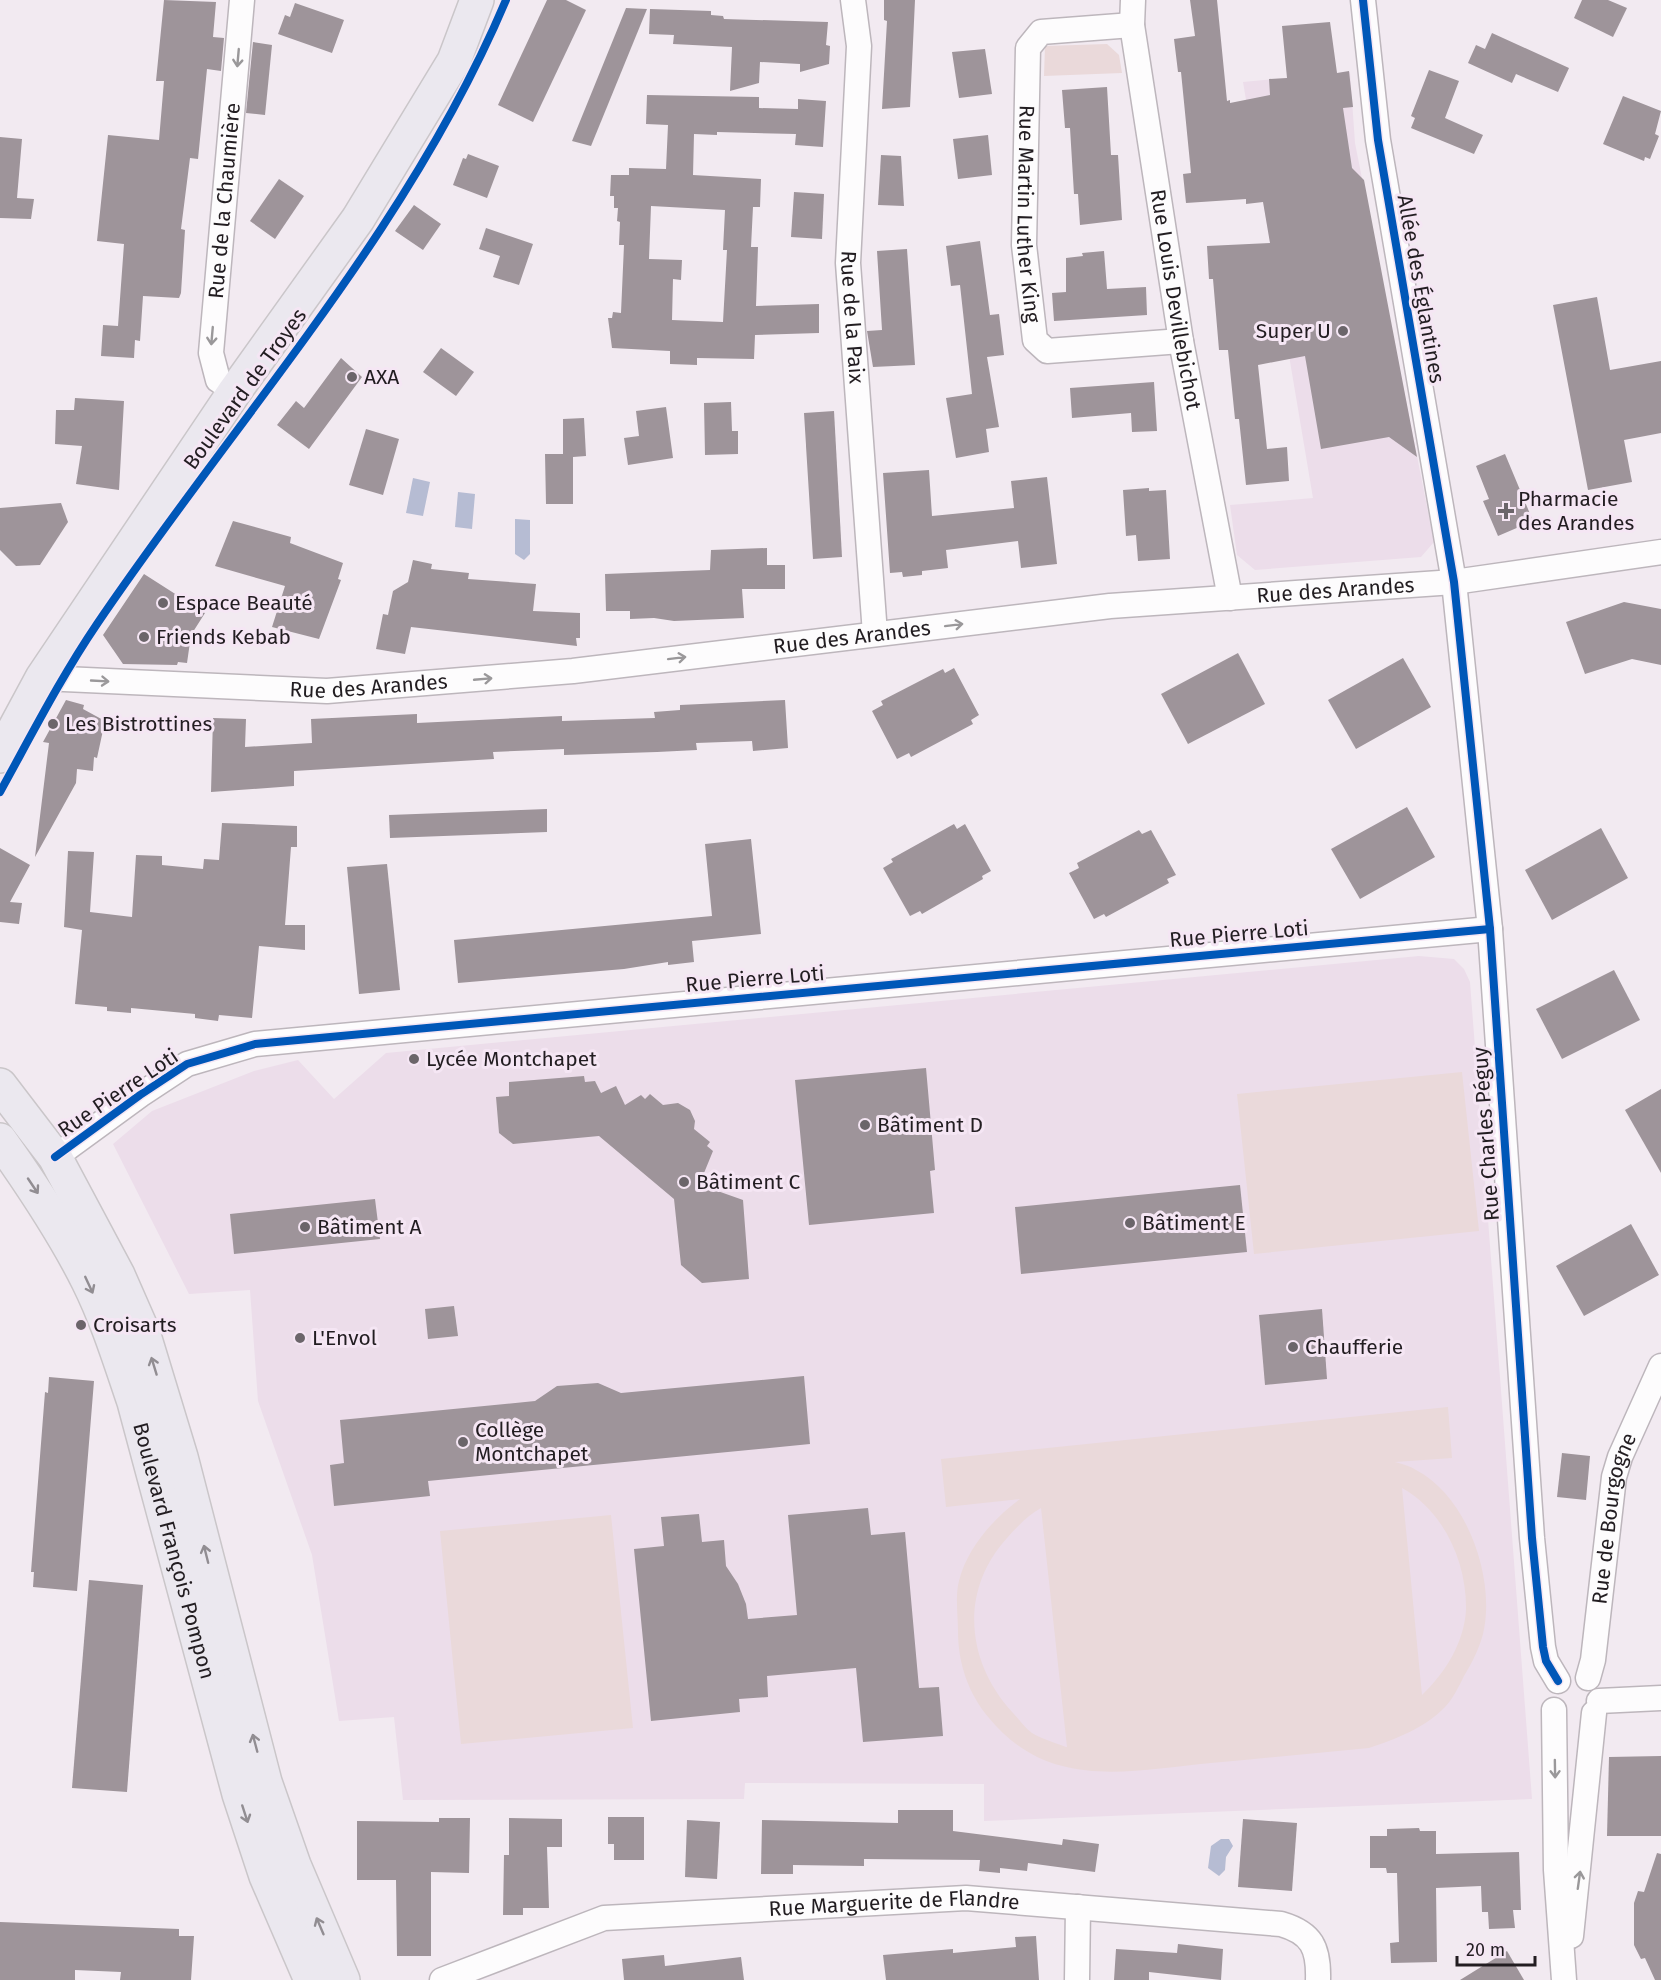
<svg xmlns="http://www.w3.org/2000/svg" width="1661" height="1980" viewBox="0 0 1661 1980" font-family="'Fira Sans',sans-serif">
  <rect width="100%" height="100%" fill="#f2eaf1"/>
  <g fill="#ecddea">
    <polygon points="1350,72 1355,143 1434,542 1421,557 1255,570 1237,555 1230,505 1313,498 1243,82"/>
    <polygon points="1419,956 1454,959 1464,969 1470,982 1532,1799 984,1821 984,1784 745,1783 744,1799 403,1800 394,1717 339,1721 312,1555 258,1401 250,1290 189,1294 113,1144 152,1111 254,1071 298,1060 334,1099 386,1053"/>
  </g>
  <g fill="#ead9da" fill-rule="evenodd">
    <polygon points="1107,44 1119,55 1122,73 1044,76 1045,46"/>
    <polygon points="1462,1072 1479,1231 1254,1254 1237,1094"/>
    <path d="M1448 1407 1452 1458 1395 1462C1402 1464 1410 1466 1416 1470 1468 1497 1496 1580 1483 1634 1479 1649 1472 1663 1464 1676 1459 1686 1453 1699 1445 1707 1425 1728 1396 1739 1369 1748 1317 1753 1264 1758 1211 1763 1128 1771 1049 1791 989 1718 968 1693 958 1663 958 1631 958 1615 955 1596 959 1581 967 1548 994 1518 1020 1499L946 1507 941 1459ZM1402 1488C1444 1511 1467 1563 1466 1610 1464 1643 1445 1673 1422 1695ZM1041 1508 1067 1747H1066C1056 1743 1042 1739 1032 1733 1025 1728 1019 1719 1013 1713 966 1662 959 1591 1007 1538 1017 1527 1028 1515 1041 1508Z"/>
    <polygon points="611,1515 633,1728 461,1744 440,1531"/>
  </g>
  <g fill="#b6bcd3">
    <polygon points="413,478 430,482 423,516 406,513"/>
    <polygon points="458,492 475,494 472,529 455,527"/>
    <polygon points="515,519 530,520 530,554 524,560 515,554"/>
    <polygon points="1221,1839 1229,1839 1233,1846 1226,1857 1225,1870 1219,1876 1208,1868 1211,1846"/>
  </g>
  <g fill="#9e949a" fill-rule="evenodd">
    <polygon points="164,0 216,2 213,37 224,38 221,71 207,69 198,159 190,158 181,229 185,230 181,293 179,298 143,296 140,341 135,340 134,358 101,356 103,325 118,326 124,244 97,241 108,135 159,140 164,81 156,81"/>
    <polygon points="547,0 566,0 586,10 533,122 498,105"/>
    <polygon points="884,0 915,0 910,107 882,109 887,21 884,20"/>
    <polygon points="1190,0 1217,0 1227,101 1230,100 1230,103 1270,95 1269,79 1287,78 1282,26 1330,22 1337,73 1349,71 1353,107 1343,108 1352,168 1364,180 1417,457 1389,437 1321,449 1305,356 1258,365 1267,449 1287,447 1289,481 1246,485 1239,419 1235,419 1228,350 1219,350 1213,279 1209,279 1207,246 1270,243 1263,202 1246,204 1246,199 1186,203 1183,174 1191,173 1181,72 1178,72 1174,39 1195,36"/>
    <polygon points="1582,0 1608,0 1627,8 1613,37 1574,18"/>
    <polygon points="295,3 344,20 332,53 278,34 285,15 290,17"/>
    <polygon points="626,8 647,9 591,146 572,141"/>
    <polygon points="650,9 711,11 711,15 723,16 724,19 828,22 826,45 830,46 829,64 800,72 800,64 760,62 759,83 730,91 732,47 673,44 674,35 649,34"/>
    <polygon points="1492,33 1569,68 1558,92 1516,74 1512,83 1468,63 1476,45 1485,49"/>
    <polygon points="253,42 272,45 265,115 246,113"/>
    <polygon points="985,49 992,94 959,98 952,52"/>
    <polygon points="1429,70 1459,81 1445,118 1483,135 1474,154 1411,128 1415,118 1411,116"/>
    <polygon points="1107,87 1111,155 1118,155 1122,220 1080,225 1078,194 1074,194 1070,128 1065,128 1062,90"/>
    <path d="M647 95 759 97V108L798 109V99L826 101 823 147 795 145 796 134 717 132V135L694 134 693 175 761 179 760 207H753L751 247H758L756 306 819 304V333L755 335 754 359 697 358V365L670 364V351L612 348 608 318H612L613 312 621 313 624 245H619L620 222 617 221 618 208H614V196H610L611 175H629V168L666 169 668 125 646 124ZM651 206 725 210 723 250H727L723 322 672 320 673 279 681 280 682 260 649 259Z"/>
    <polygon points="1623,96 1661,111 1655,134 1659,136 1650,159 1645,157 1644,161 1603,144"/>
    <polygon points="988,135 992,175 958,179 953,139"/>
    <polygon points="0,137 22,139 17,198 34,199 31,219 0,218"/>
    <polygon points="468,154 499,166 487,198 453,185 463,158 466,159"/>
    <polygon points="881,155 901,156 904,206 878,205"/>
    <polygon points="279,179 304,196 275,239 250,221"/>
    <polygon points="794,192 824,194 822,239 791,237"/>
    <polygon points="414,205 441,224 423,250 395,231"/>
    <polygon points="486,228 533,244 519,285 493,277 500,256 479,249"/>
    <polygon points="980,241 990,315 999,314 1004,355 987,357 999,427 986,429 989,452 956,458 946,398 972,394 960,285 951,286 946,246"/>
    <polygon points="907,249 915,365 873,367 867,331 882,330 877,251"/>
    <polygon points="1104,251 1107,289 1146,287 1147,315 1054,321 1052,293 1066,292 1066,258 1083,256 1082,253"/>
    <polygon points="1597,297 1610,370 1661,361 1661,433 1624,440 1632,482 1588,490 1553,305"/>
    <polygon points="441,348 474,372 456,396 423,372"/>
    <polygon points="341,358 362,377 309,449 277,425 296,401 304,408"/>
    <polygon points="1154,382 1157,431 1132,432 1131,413 1072,418 1070,388"/>
    <polygon points="75,398 124,401 119,490 76,484 82,446 55,444 56,410 74,410"/>
    <polygon points="731,402 732,431 738,431 738,454 705,455 704,403"/>
    <polygon points="666,407 673,458 628,465 624,438 639,436 636,411"/>
    <polygon points="834,411 842,557 813,559 804,413"/>
    <polygon points="584,418 586,456 573,457 573,504 546,504 545,454 563,454 563,419"/>
    <polygon points="366,429 399,439 383,495 349,485"/>
    <polygon points="1505,454 1533,521 1498,536 1483,501 1489,499 1476,466"/>
    <polygon points="929,470 932,516 1014,508 1011,481 1047,477 1057,564 1021,568 1018,541 946,550 948,568 922,571 922,575 903,577 902,572 890,573 883,473"/>
    <polygon points="1149,488 1149,491 1166,490 1170,559 1138,561 1136,535 1126,536 1123,490"/>
    <polygon points="61,503 68,522 40,565 16,566 0,550 0,508"/>
    <polygon points="233,521 291,537 290,543 343,563 338,579 341,580 319,639 272,627 285,586 215,566"/>
    <polygon points="767,548 767,565 785,565 785,589 742,589 744,618 674,621 654,618 630,619 630,611 606,611 605,574 710,570 711,550"/>
    <polygon points="413,560 432,564 431,569 469,573 468,579 536,584 533,611 580,613 580,638 576,638 577,646 411,627 405,654 376,649 383,614 388,615 393,591 408,582"/>
    <polygon points="144,574 205,613 191,635 187,663 178,662 177,665 123,664 103,635"/>
    <polygon points="1624,602 1661,609 1661,665 1632,659 1585,674 1566,622"/>
    <polygon points="1238,653 1265,704 1188,744 1161,694"/>
    <polygon points="1403,658 1431,707 1356,749 1328,700"/>
    <polygon points="954,668 979,715 971,720 973,724 911,757 909,753 897,759 872,711 883,705 881,701 943,669 945,673"/>
    <polygon points="66,700 84,705 83,709 105,721 97,758 94,757 93,771 77,769 76,783 35,857 49,743 43,742"/>
    <polygon points="785,700 788,748 753,751 752,741 696,743 697,750 657,752 564,755 564,749 493,752 494,759 294,771 294,786 211,792 213,718 246,719 245,747 312,743 311,719 417,714 417,723 562,716 562,721 655,718 654,712 680,710 680,705"/>
    <polygon points="1407,807 1435,857 1360,899 1331,849"/>
    <polygon points="547,809 547,832 390,838 389,815"/>
    <polygon points="222,823 297,826 297,847 291,847 285,925 305,925 305,950 259,946 252,1018 219,1015 218,1021 195,1018 195,1014 131,1008 131,1013 107,1011 107,1007 75,1004 82,930 64,927 68,851 94,852 90,912 132,917 136,855 162,856 162,865 203,869 204,859 219,860"/>
    <polygon points="954,824 957,829 965,824 991,871 982,876 983,879 922,914 920,911 910,916 883,868 893,862 891,859"/>
    <polygon points="1601,828 1628,878 1552,920 1525,870"/>
    <polygon points="1139,830 1142,834 1151,830 1176,875 1167,879 1169,883 1106,917 1104,914 1094,919 1069,873 1079,868 1077,863"/>
    <polygon points="751,839 761,934 692,941 694,962 668,965 668,962 624,969 458,983 454,940 712,916 705,844"/>
    <polygon points="0,848 30,865 10,902 22,903 19,924 0,922"/>
    <polygon points="387,864 400,990 359,994 347,867"/>
    <polygon points="1614,970 1640,1020 1562,1059 1536,1009"/>
    <polygon points="926,1068 935,1170 930,1171 934,1213 809,1225 795,1080"/>
    <polygon points="584,1076 585,1082 595,1081 601,1093 616,1086 625,1105 641,1095 645,1099 650,1094 663,1105 678,1103 690,1110 695,1121 694,1129 710,1142 707,1146 713,1151 704,1173 716,1178 712,1189 743,1200 749,1279 702,1283 681,1265 674,1199 599,1136 513,1144 499,1133 496,1097 509,1096 509,1082"/>
    <polygon points="1661,1089 1661,1173 1625,1110"/>
    <polygon points="1240,1185 1247,1252 1021,1274 1015,1207"/>
    <polygon points="375,1199 380,1239 234,1254 230,1214"/>
    <polygon points="1631,1224 1659,1275 1584,1316 1556,1266"/>
    <polygon points="454,1306 458,1336 428,1339 425,1309"/>
    <polygon points="1322,1309 1327,1379 1265,1385 1259,1315"/>
    <polygon points="804,1376 810,1444 428,1481 430,1496 334,1506 330,1465 344,1463 340,1420 535,1401 557,1386 598,1383 621,1393"/>
    <polygon points="49,1377 94,1381 77,1591 33,1587 34,1572 31,1572 45,1392 48,1393"/>
    <polygon points="1562,1453 1590,1456 1586,1500 1557,1497"/>
    <polygon points="868,1508 871,1535 905,1532 919,1688 939,1687 943,1736 863,1742 856,1668 767,1676 768,1697 739,1699 740,1712 651,1721 634,1549 664,1546 661,1517 699,1514 702,1542 724,1540 726,1566 738,1584 746,1604 748,1619 797,1615 788,1515"/>
    <polygon points="89,1580 143,1585 127,1792 72,1788"/>
    <polygon points="1661,1756 1661,1836 1607,1836 1609,1757"/>
    <polygon points="898,1810 953,1810 953,1831 1062,1845 1063,1839 1099,1844 1095,1872 1028,1863 1027,1871 1000,1868 1000,1873 979,1871 980,1860 864,1859 864,1866 793,1865 793,1874 761,1874 762,1820 898,1823"/>
    <polygon points="608,1817 644,1817 644,1860 614,1860 614,1844 608,1844"/>
    <polygon points="439,1818 470,1818 469,1873 431,1872 431,1956 397,1956 396,1880 357,1880 357,1821 439,1822"/>
    <polygon points="509,1818 562,1819 562,1847 547,1847 549,1908 523,1908 523,1915 503,1915 504,1855 509,1855"/>
    <polygon points="1243,1819 1297,1823 1292,1891 1238,1887"/>
    <polygon points="687,1820 720,1822 717,1879 685,1877"/>
    <polygon points="1419,1828 1420,1831 1436,1831 1436,1854 1519,1852 1521,1910 1513,1910 1515,1928 1489,1929 1488,1912 1482,1912 1481,1886 1436,1888 1437,1962 1391,1963 1390,1943 1399,1942 1397,1873 1387,1873 1386,1868 1370,1868 1370,1836 1387,1836 1387,1829"/>
    <polygon points="1657,1853 1661,1854 1661,1980 1655,1980 1645,1958 1641,1959 1634,1945 1634,1903 1638,1891 1644,1892"/>
    <polygon points="0,1922 179,1929 179,1936 194,1936 191,1980 120,1980 121,1972 75,1970 75,1980 0,1980"/>
    <polygon points="1036,1936 1039,1980 886,1980 883,1955 953,1949 953,1953 1016,1947 1015,1937"/>
    <polygon points="1178,1944 1223,1949 1221,1980 1149,1972 1149,1980 1114,1980 1116,1949 1177,1953"/>
    <polygon points="1507,1951 1524,1980 1460,1980"/>
    <polygon points="664,1955 665,1966 741,1957 744,1980 624,1980 622,1959"/>
  </g>
  <g fill="none" stroke-linecap="round" stroke-linejoin="round">
    <g stroke="#bdb6bc" stroke-width="27">
      <g id="minor">
        <path id="s1" d="M853 0 859 46 848 263 875 634"/>
        <path id="s2" d="M1133 0 1132 25 1181 341 1230 598"/>
        <polyline points="1363,0 1378,140 1454,582 1490,929 1532,1538 1543,1647 1546,1661 1558,1681"/>
        <path id="s3" d="M1132 25 1041 32 1028 48 1024 245 1035 340 1047 351 1181 341"/>
        <path id="s4" d="M235 391 218 380 211 353 242 0"/>
        <path id="s5" d="M42 678 327 691 573 671 1110 606 1454 582 1661 552"/>
        <polyline points="55,1157 140,1095 187,1064 255,1044 1490,929"/>
        <path id="s6" d="M1588 1678 1593 1660 1614 1477 1620 1457 1661 1366"/>
        <polyline points="1599,1701 1661,1698"/>
        <polyline points="1554,1710 1556,1870 1564,1980"/>
        <polyline points="1571,1936 1594,1713"/>
        <path id="s7" d="M442 1980 604 1918 966 1898 1281 1924C1312 1933 1319 1948 1318 1980"/>
        <polyline points="1077,1980 1078,1907"/>
      </g>
    </g>
    <g stroke="#cac6c9" stroke-width="36">
      <g id="primary">
        <polyline points="0,756 42,678 235,391 358,219 454,61 477,0"/>
        <polyline points="0,1085 55,1157 118,1275 143,1332 181,1457 265,1782 294,1865 343,1980"/>
        <path id="s8" d="M0 1140C32 1185 63 1231 88 1281 107 1319 120 1361 134 1402L239 1794 266 1876 311 1980"/>
      </g>
    </g>
    <use href="#minor" stroke="#fdfcfd" stroke-width="24"/>
    <use href="#primary" stroke="#ebe8ef" stroke-width="33"/>
    <g stroke="#f5e6f4" stroke-width="11">
      <g id="cycleway">
        <polyline points="1363,0 1378,140 1454,582 1490,929 1532,1538 1543,1647 1546,1661 1558,1681"/>
        <path d="M0 792C31 736 61 677 97 624 237 417 408 232 506 0"/>
        <polyline points="55,1157 140,1095 187,1064 255,1044 1490,929"/>
      </g>
    </g>
    <use href="#cycleway" stroke="#0057b8" stroke-width="8"/>
  </g>
  <defs><path id="oneway-shaft" d="M-6 0H5M1.5-3L5.5 0L1.5 3" fill="none" stroke-width="1.6" stroke-linecap="round" stroke-linejoin="round" transform="scale(1.5)"/></defs>
  <g stroke="#9a989a">
    <use href="#oneway-shaft" transform="translate(238 58) rotate(95)"/>
    <use href="#oneway-shaft" transform="translate(212 336) rotate(95)"/>
    <use href="#oneway-shaft" transform="translate(954 625) rotate(-7)"/>
    <use href="#oneway-shaft" transform="translate(677 658) rotate(-7)"/>
    <use href="#oneway-shaft" transform="translate(483 679) rotate(-5)"/>
    <use href="#oneway-shaft" transform="translate(100 681) rotate(3)"/>
    <use href="#oneway-shaft" transform="translate(1555 1769) rotate(89)"/>
    <use href="#oneway-shaft" transform="translate(1579 1880) rotate(-82)"/>
  </g>
  <g stroke="#918d92">
    <use href="#oneway-shaft" transform="translate(33 1186) rotate(56)"/>
    <use href="#oneway-shaft" transform="translate(89 1285) rotate(65)"/>
    <use href="#oneway-shaft" transform="translate(154 1366) rotate(-107)"/>
    <use href="#oneway-shaft" transform="translate(206 1554) rotate(-104)"/>
    <use href="#oneway-shaft" transform="translate(255 1743) rotate(-105)"/>
    <use href="#oneway-shaft" transform="translate(245 1814) rotate(72)"/>
    <use href="#oneway-shaft" transform="translate(320 1926) rotate(-113)"/>
  </g>
  <g fill="#6b656a" stroke="#f5e6f4" stroke-width="2">
    <circle cx="1343" cy="331" r="6"/>
    <circle cx="352" cy="377" r="6"/>
    <path d="M1503 502h6v6h6v6h-6v6h-6v-6h-6v-6h6z"/>
    <circle cx="163" cy="603" r="6"/>
    <circle cx="144" cy="637" r="6"/>
    <circle cx="53" cy="724" r="6"/>
    <circle cx="414" cy="1059" r="6"/>
    <circle cx="865" cy="1125" r="6"/>
    <circle cx="684" cy="1182" r="6"/>
    <circle cx="1130" cy="1223" r="6"/>
    <circle cx="305" cy="1227" r="6"/>
    <circle cx="81" cy="1325" r="6"/>
    <circle cx="300" cy="1338" r="6"/>
    <circle cx="1293" cy="1347" r="6"/>
    <circle cx="463" cy="1442" r="6"/>
  </g>
  <g text-anchor="middle" stroke-width="6" stroke-linejoin="round" paint-order="stroke">
    <g font-size="21" fill="#221d21" stroke="#f5e6f4">
      <text dy="7" stroke="none"><textPath href="#s4" startOffset="201">Rue de la Chaumière</textPath></text>
      <text dy="7" stroke="none"><textPath href="#s3" startOffset="278">Rue Martin Luther King</textPath></text>
      <text transform="translate(1421 289) rotate(80)" y="7">Allée des Églantines</text>
      <text dy="7" stroke="none"><textPath href="#s2" startOffset="303">Rue Louis Devillebichot</textPath></text>
      <text dy="7" stroke="none"><textPath href="#s1" startOffset="318">Rue de la Paix</textPath></text>
      <text transform="translate(245 389) rotate(-54)" y="7">Boulevard de Troyes</text>
      <text dy="7" stroke="none"><textPath href="#s5" startOffset="1299">Rue des Arandes</textPath></text>
      <text dy="7" stroke="none"><textPath href="#s5" startOffset="813">Rue des Arandes</textPath></text>
      <text dy="7" stroke="none"><textPath href="#s5" startOffset="327">Rue des Arandes</textPath></text>
      <text transform="translate(1239 934) rotate(-5)" y="7">Rue Pierre Loti</text>
      <text transform="translate(755 979) rotate(-5)" y="7">Rue Pierre Loti</text>
      <text transform="translate(118 1093) rotate(-34)" y="7">Rue Pierre Loti</text>
      <text transform="translate(1486 1134) rotate(-94)" y="7">Rue Charles Péguy</text>
      <text dy="7" stroke="none"><textPath href="#s6" startOffset="162">Rue de Bourgogne</textPath></text>
      <text dy="7" stroke="none"><textPath href="#s8" startOffset="450">Boulevard François Pompon</textPath></text>
      <text dy="7" stroke="none"><textPath href="#s7" startOffset="464">Rue Marguerite de Flandre</textPath></text>
    </g>
    <g font-size="21" fill="#221d21" stroke="#f5e6f4" text-anchor="start">
      <text x="1331" y="338" text-anchor="end">Super U</text>
      <text x="364" y="384">AXA</text>
      <text x="1518" y="506">Pharmacie<tspan x="1518" dy="24">des Arandes</tspan></text>
      <text x="175" y="610">Espace Beauté</text>
      <text x="156" y="644">Friends Kebab</text>
      <text x="65" y="731">Les Bistrottines</text>
      <text x="426" y="1066">Lycée Montchapet</text>
      <text x="877" y="1132">Bâtiment D</text>
      <text x="696" y="1189">Bâtiment C</text>
      <text x="1142" y="1230">Bâtiment E</text>
      <text x="317" y="1234">Bâtiment A</text>
      <text x="93" y="1332">Croisarts</text>
      <text x="312" y="1345">L'Envol</text>
      <text x="1305" y="1354">Chaufferie</text>
      <text x="475" y="1437">Collège<tspan x="475" dy="24">Montchapet</tspan></text>
    </g>
  </g>
  <path d="M1457 1956v9h78v-9" fill="none" stroke="#221d21" stroke-width="3"/>
  <text x="1466" y="1956" font-size="18" fill="#221d21" stroke="#f5e6f4" stroke-width="4.5" paint-order="stroke">20 m</text>
</svg>
